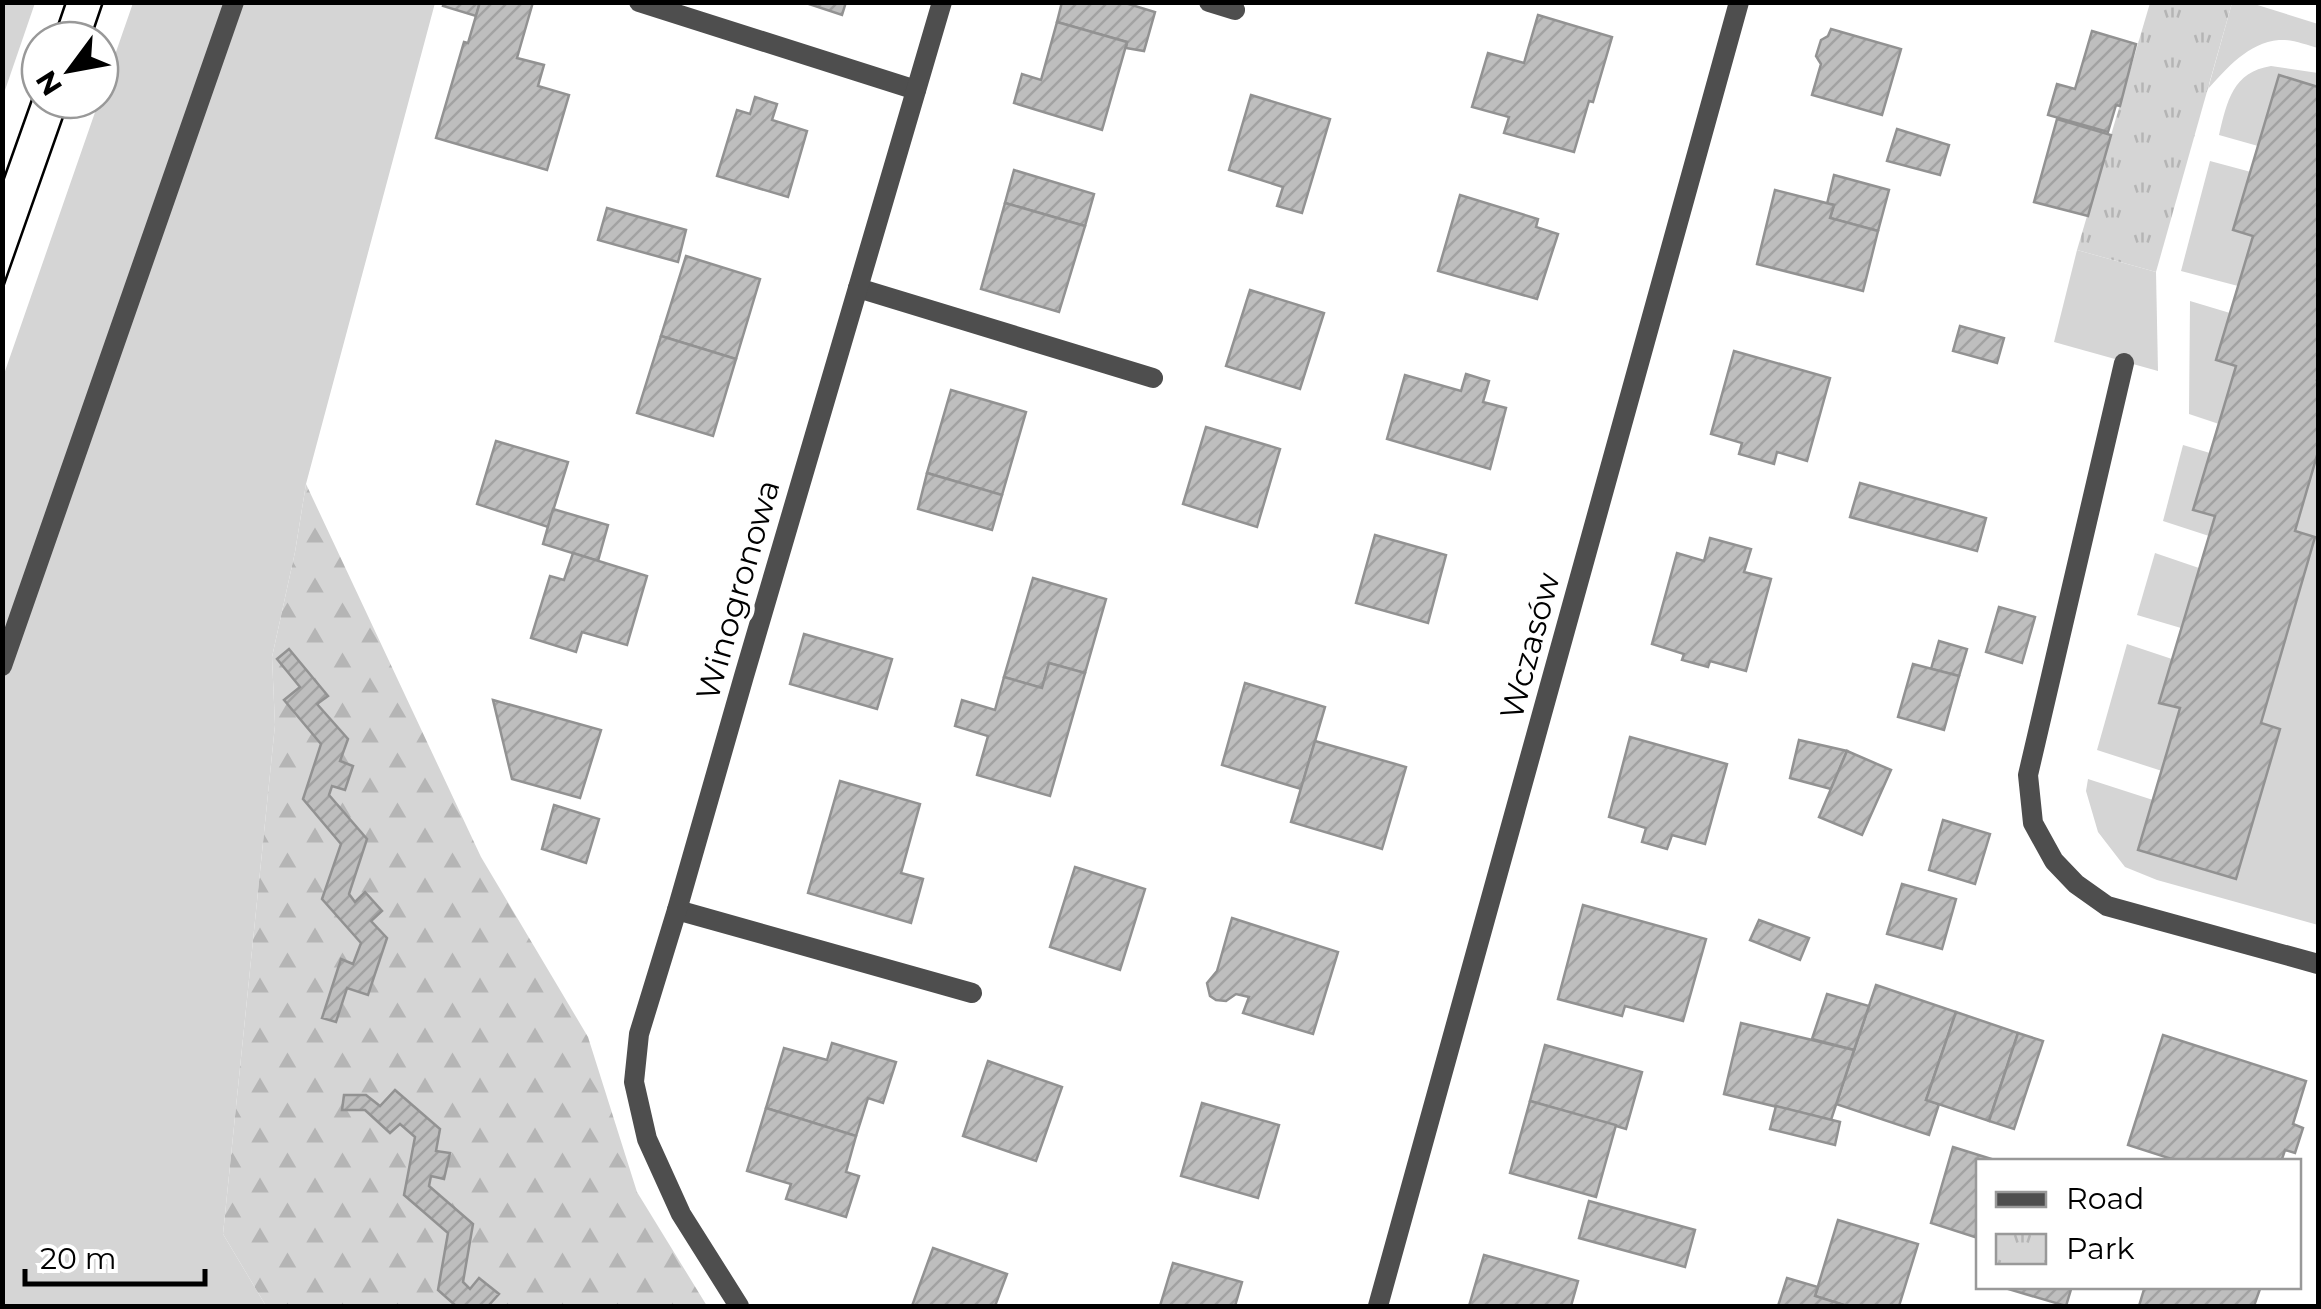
<svg xmlns="http://www.w3.org/2000/svg" width="2321" height="1309" viewBox="0 0 2321 1309" font-family="Montserrat,sans-serif">
  <defs>
    <pattern id="forest-firs" width="22" height="20" patternUnits="userSpaceOnUse" patternTransform="scale(2.5)"><rect width="22" height="20" fill="#d5d5d5"/><path d="M5 1l3.5 6h-7zM16 11l3.5 6h-7z" fill="#b5b5b5"/></pattern>
    <pattern id="park-tufts" width="24" height="20" patternUnits="userSpaceOnUse" patternTransform="scale(2.5)"><rect width="24" height="20" fill="#d5d5d5"/><path d="M3 7l-1-3M5 7V3M7 7l1-3M15 17l-1-3M17 17v-4M19 17l1-3" fill="none" stroke="#b5b5b5"/></pattern>
    <pattern id="building-hatch" width="6" height="6" patternUnits="userSpaceOnUse" patternTransform="scale(2.5)"><rect width="6" height="6" fill="#bebebe"/><path d="M-1 1l2-2M0 6l6-6M5 7l2-2" fill="none" stroke="#a2a2a2"/></pattern>
  </defs>
  <rect width="100%" height="100%" fill="#fff"/>
  <g fill="#d5d5d5">
    <polygon points="3,2 35,3 3,96 2,3"/>
    <polygon points="133,3 435,3 306,484 295,552 272,657 275,725 223,1234 266,1306 3,1306 3,377"/>
    <path d="M2232 3H2251L2318 24V48C2306 45 2292 39 2279 40 2248 43 2227 68 2208 89Z"/>
    <path d="M2271 66 2318 73V87L2279 76 2258 146 2219 135C2227 101 2233 72 2271 66Z"/>
    <polygon points="2210,161 2251,172 2233,230 2253,236 2238,286 2181,271"/>
    <polygon points="2077,250 2156,272 2158,371 2054,342"/>
    <polygon points="2190,301 2230,313 2216,359 2236,366 2219,424 2189,414"/>
    <polygon points="2183,445 2210,453 2215,516 2209,536 2163,521"/>
    <polygon points="2318,452 2318,925 2157,880 2125,867 2098,832 2086,791 2088,779 2153,800 2280,729 2261,723 2315,538 2295,531"/>
    <polygon points="2155,553 2199,568 2181,628 2137,615"/>
    <polygon points="2127,644 2172,659 2159,702 2180,708 2162,771 2097,750"/>
  </g>
  <polygon fill="url(#forest-firs)" points="306,484 481,857 588,1037 637,1192 707,1306 266,1306 223,1234 275,725 272,657 295,552"/>
  <polygon fill="url(#park-tufts)" points="2150,3 2232,3 2156,272 2077,250"/>
  <g fill="url(#building-hatch)" stroke="#929292" stroke-width="2.5">
    <polygon points="444,2 480,2 476,16 443,6"/>
    <polygon points="480,2 533,2 517,58 544,65 538,86 569,95 547,170 436,138 464,42 468,43"/>
    <polygon points="803,2 846,2 842,15"/>
    <polygon points="1062,2 1122,2 1155,12 1144,51 1126,48 1127,42 1057,22"/>
    <polygon points="1538,15 1612,37 1593,102 1589,101 1574,152 1504,133 1509,117 1472,107 1488,53 1524,63"/>
    <polygon points="1057,22 1127,42 1102,130 1014,103 1022,74 1041,80"/>
    <polygon points="1831,29 1901,49 1882,115 1812,95 1821,64 1816,56 1821,40 1828,36"/>
    <polygon points="2092,31 2136,44 2120,106 2116,105 2108,132 2048,115 2057,84 2075,89"/>
    <polygon points="2279,75 2318,87 2318,374 2317,380 2318,380 2318,452 2295,531 2315,537 2261,723 2280,729 2236,879 2138,850 2180,708 2159,703 2215,516 2193,510 2236,366 2216,360 2253,236 2233,230"/>
    <polygon points="1251,95 1330,119 1302,213 1277,206 1283,187 1229,170"/>
    <polygon points="755,97 777,104 772,120 807,131 788,197 717,176 737,110 750,114"/>
    <polygon points="2057,119 2111,135 2088,216 2034,202"/>
    <polygon points="1897,129 1949,145 1940,175 1887,161"/>
    <polygon points="1014,170 1094,194 1085,226 1005,203"/>
    <polygon points="1834,175 1889,190 1878,231 1830,218 1834,205 1827,204"/>
    <polygon points="1775,190 1834,205 1830,218 1878,231 1863,291 1757,264"/>
    <polygon points="1460,195 1538,219 1536,227 1558,234 1537,299 1438,271"/>
    <polygon points="1005,203 1085,226 1059,312 981,289"/>
    <polygon points="607,208 686,230 678,262 598,240"/>
    <polygon points="686,256 760,279 736,359 661,336"/>
    <polygon points="1250,290 1324,313 1300,389 1226,366"/>
    <polygon points="1960,326 2004,338 1997,363 1953,351"/>
    <polygon points="661,336 736,359 713,436 637,413"/>
    <polygon points="1734,351 1830,378 1807,461 1777,452 1774,464 1739,454 1742,443 1711,434"/>
    <polygon points="1466,374 1489,381 1483,402 1506,408 1490,469 1387,439 1405,375 1461,391"/>
    <polygon points="951,390 1026,412 1002,495 927,473"/>
    <polygon points="1206,427 1280,449 1257,527 1183,504"/>
    <polygon points="496,441 568,462 548,527 477,504"/>
    <polygon points="927,473 1002,495 992,530 918,509"/>
    <polygon points="1860,483 1986,518 1977,551 1850,517"/>
    <polygon points="553,509 608,525 598,561 543,544"/>
    <polygon points="1375,535 1446,555 1428,623 1356,603"/>
    <polygon points="1710,538 1751,549 1744,572 1771,579 1746,671 1710,661 1708,667 1682,660 1684,654 1652,644 1677,553 1704,561"/>
    <polygon points="573,553 647,576 627,645 582,632 576,652 531,638 550,576 564,580"/>
    <polygon points="1033,578 1106,599 1085,673 1049,663 1042,688 1004,677"/>
    <polygon points="1999,607 2035,617 2022,663 1986,652"/>
    <polygon points="804,634 892,659 877,709 790,684"/>
    <polygon points="1939,641 1967,649 1959,676 1931,669"/>
    <polygon points="289,649 328,696 317,704 348,739 340,761 353,766 345,790 332,786 329,795 367,839 349,894 355,902 365,892 382,911 371,921 387,938 368,995 347,988 336,1022 322,1018 341,959 353,964 361,943 322,899 341,844 303,799 321,744 284,700 300,687 277,659"/>
    <polygon points="1049,663 1085,673 1050,796 977,775 988,736 955,726 962,700 995,710 1004,677 1042,688"/>
    <polygon points="1913,664 1959,676 1944,730 1898,717"/>
    <polygon points="1245,683 1325,707 1301,789 1222,765"/>
    <polygon points="493,700 601,730 580,798 512,779"/>
    <polygon points="1630,737 1727,764 1705,844 1672,835 1667,849 1642,842 1646,828 1609,817"/>
    <polygon points="1799,740 1847,751 1831,789 1790,778"/>
    <polygon points="1315,741 1406,767 1382,849 1291,822"/>
    <polygon points="1847,751 1891,770 1862,835 1819,817"/>
    <polygon points="840,781 920,804 901,873 923,879 911,923 808,893"/>
    <polygon points="554,805 599,819 586,863 542,849"/>
    <polygon points="1943,820 1990,834 1975,884 1929,870"/>
    <polygon points="1075,867 1145,889 1120,970 1050,947"/>
    <polygon points="1902,884 1956,899 1942,949 1887,934"/>
    <polygon points="1583,905 1706,939 1683,1021 1625,1006 1622,1016 1558,999"/>
    <polygon points="1232,918 1338,952 1313,1034 1243,1013 1249,997 1236,994 1226,1001 1216,1000 1210,996 1207,983 1217,971"/>
    <polygon points="1759,920 1809,938 1800,960 1750,940"/>
    <polygon points="1876,985 1956,1012 1926,1100 1939,1104 1929,1135 1836,1104"/>
    <polygon points="1827,994 1869,1006 1854,1050 1812,1039"/>
    <polygon points="1956,1012 2018,1033 1989,1121 1926,1100"/>
    <polygon points="1741,1023 1854,1050 1831,1120 1724,1094"/>
    <polygon points="2018,1033 2043,1041 2014,1129 1989,1121"/>
    <polygon points="2163,1035 2306,1081 2293,1124 2303,1128 2295,1153 2285,1150 2281,1162 2181,1162 2128,1145"/>
    <polygon points="832,1043 896,1062 883,1103 868,1098 856,1136 766,1108 784,1048 827,1060"/>
    <polygon points="1545,1045 1642,1072 1626,1129 1530,1101"/>
    <polygon points="988,1061 1062,1087 1036,1161 963,1136"/>
    <polygon points="395,1090 440,1129 436,1151 450,1153 444,1179 431,1176 429,1186 473,1224 463,1282 470,1289 479,1278 499,1294 490,1304 493,1306 456,1306 438,1290 448,1233 404,1195 415,1137 400,1124 390,1133 365,1110 342,1110 344,1095 366,1095 380,1106"/>
    <polygon points="1530,1101 1616,1125 1596,1197 1510,1173"/>
    <polygon points="1202,1103 1279,1125 1258,1198 1181,1176"/>
    <polygon points="1776,1106 1840,1122 1835,1145 1770,1129"/>
    <polygon points="766,1108 856,1136 846,1172 859,1176 846,1217 786,1199 791,1184 747,1171"/>
    <polygon points="1953,1147 2001,1162 1978,1162 1978,1238 1931,1223"/>
    <polygon points="1589,1201 1695,1230 1685,1267 1579,1238"/>
    <polygon points="1838,1220 1918,1244 1899,1306 1847,1306 1815,1296"/>
    <polygon points="933,1248 1007,1274 995,1306 912,1306"/>
    <polygon points="1484,1255 1578,1281 1571,1306 1469,1306"/>
    <polygon points="1173,1263 1242,1282 1235,1306 1160,1306"/>
    <polygon points="1787,1278 1818,1287 1815,1296 1847,1306 1778,1306"/>
    <polygon points="2009,1286 2072,1286 2066,1306 2008,1289"/>
    <polygon points="2145,1286 2261,1286 2254,1306 2139,1306"/>
  </g>
  <g fill="none" stroke-linecap="round" stroke-linejoin="round">
    <polyline stroke="#4e4e4e" stroke-width="20" points="2,666 234,2"/>
    <g stroke="#4e4e4e" stroke-width="20">
      <polyline points="639,2 916,90"/>
      <polyline points="1209,2 1235,10"/>
      <polyline points="858,288 1153,378"/>
      <polyline points="2124,363 2028,775 2033,823 2054,861 2076,884 2107,906 2318,964"/>
      <polyline points="677,910 972,993"/>
      <polyline points="739,1306 681,1214 647,1139 634,1082 639,1034 677,910 744,676 942,2"/>
      <polyline points="1378,1306 1739,2"/>
    </g>
    <g stroke="#000" stroke-width="2.5">
      <polyline points="53,40 66,2"/>
      <polyline points="90,40 103,2"/>
      <polyline points="2,184 40,77"/>
      <polyline points="2,290 69,100"/>
    </g>
  </g>
  <g text-anchor="middle" stroke-width="9" stroke-linejoin="round" paint-order="stroke">
    <g font-size="32" fill="#000" stroke="#fff">
      <text transform="translate(738 590) rotate(-74)" y="11">Winogronowa</text>
      <text transform="translate(1530 646) rotate(-75)" y="11">Wczasów</text>
    </g>
  </g>
  <rect width="2321" height="1309" fill="none" stroke="#000000" stroke-width="10"/>
  <rect x="1976" y="1159" width="325" height="130" fill="#ffffff" stroke="#999999" stroke-width="2.5"/>
  <rect x="1996" y="1192" width="50" height="15" fill="#4e4e4e" stroke="#999999" stroke-width="2.5"/>
  <text x="2066" y="1209" font-size="30" fill="#000000">Road</text>
  <rect x="1996" y="1234" width="50" height="30" fill="url(#park-tufts)" stroke="#999999" stroke-width="2.5"/>
  <text x="2066" y="1259" font-size="30" fill="#000000">Park</text>
  <g transform="translate(70 70) rotate(238)"><circle r="48" fill="#ffffff" stroke="#999999" stroke-width="2.5"/>
  <path d="M0-8L18 38L0 25L-18 38Z" fill="#000000"/>
  <text y="-15" font-size="28" font-weight="bold" text-anchor="middle" fill="#000000">N</text>
  </g>
  <path d="M25 1269v15h180v-15" fill="none" stroke="#000000" stroke-width="5"/>
  <text x="40" y="1269" font-size="30" fill="#000000" stroke="#ffffff" stroke-width="8" paint-order="stroke">20 m</text>
</svg>
